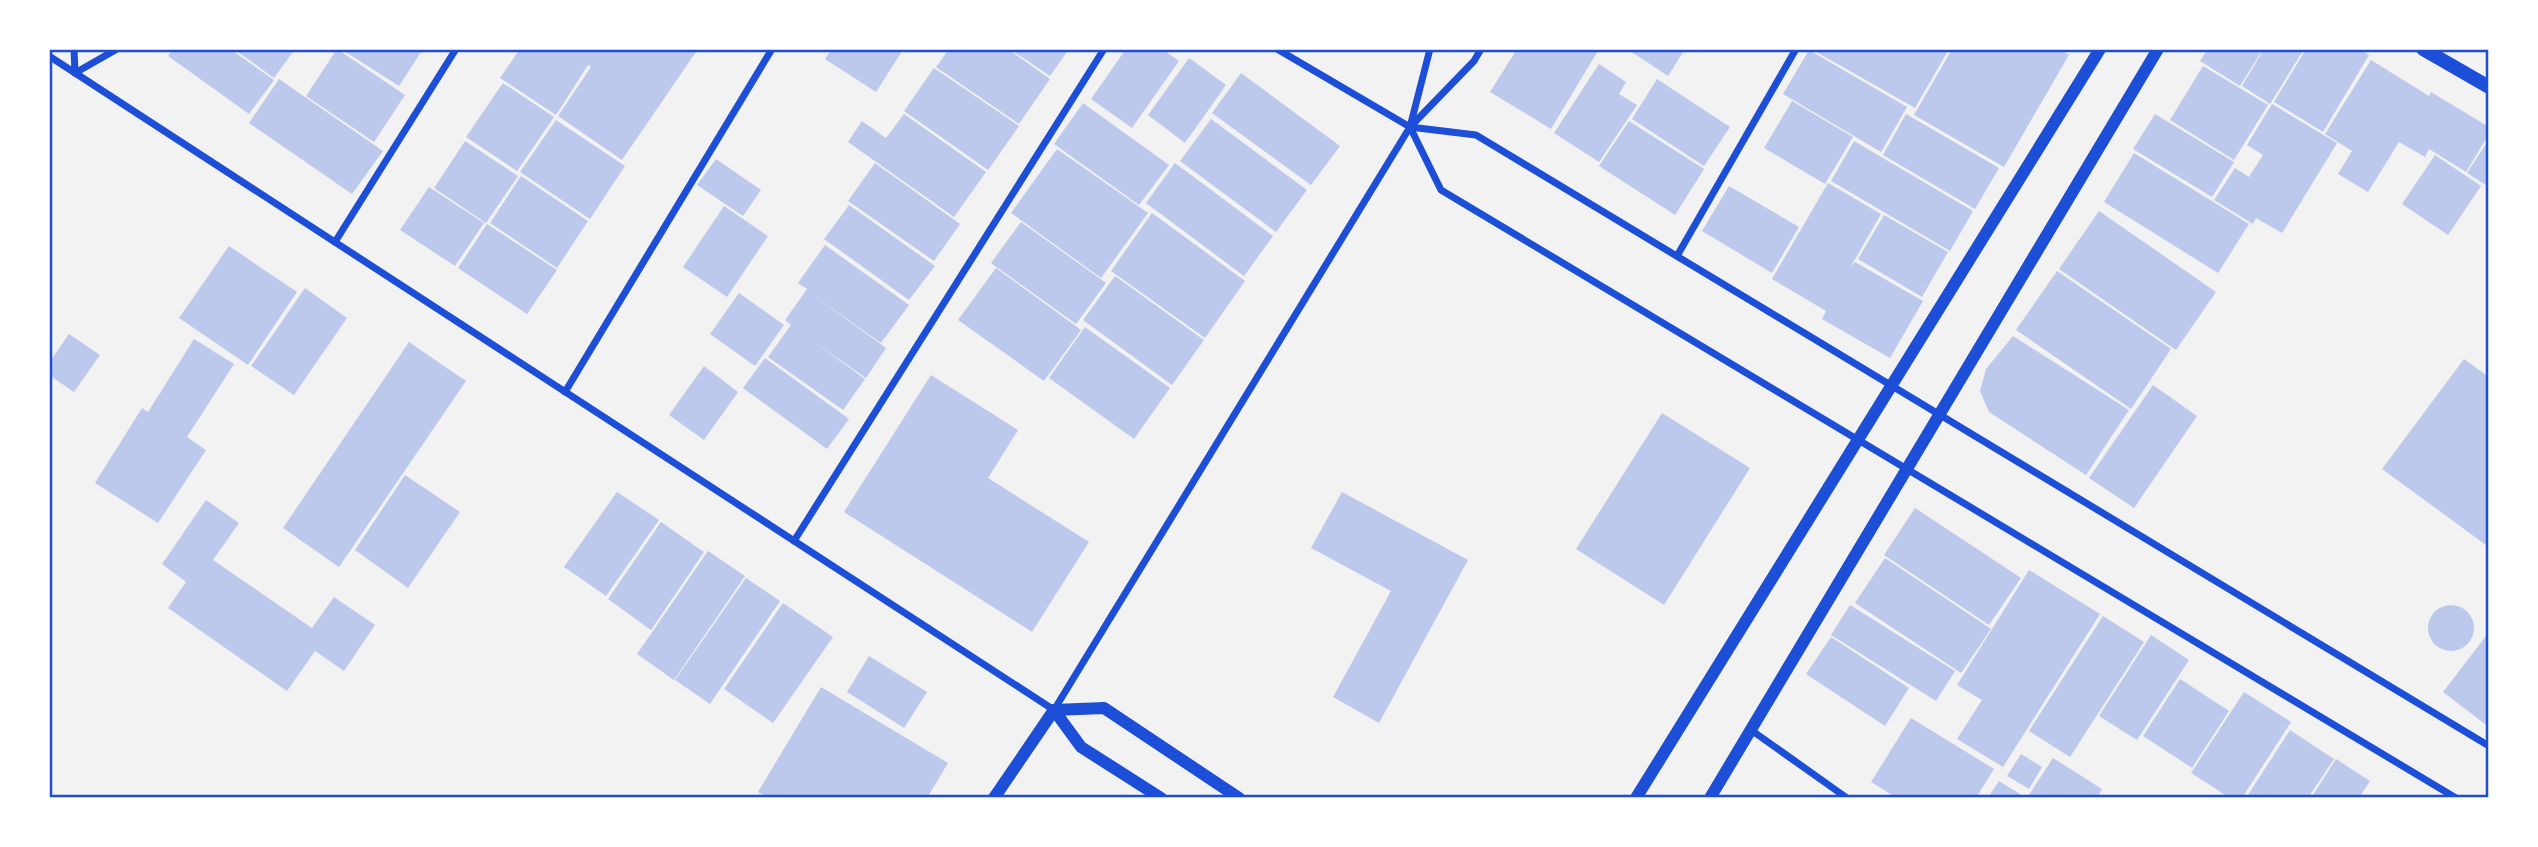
<svg xmlns="http://www.w3.org/2000/svg" width="2538" height="847" viewBox="0 0 2538 847" font-family="'Sofia Sans Condensed',sans-serif">
  <rect width="100%" height="100%" fill="#f2f2f2"/>
  <g fill="#bdc9ec">
    <polygon points="173,49 230,49 274,80 249,114 168,56"/>
    <polygon points="234,49 295,49 274,78"/>
    <polygon points="337,49 405,95 374,142 306,96"/>
    <polygon points="341,49 423,49 399,86"/>
    <polygon points="520,49 698,49 622,160 558,116 591,67 588,65 556,115 500,78"/>
    <polygon points="832,49 895,49 901,53 876,92 825,59"/>
    <polygon points="949,49 1008,49 1050,79 1019,124 936,67"/>
    <polygon points="1010,49 1069,49 1050,76"/>
    <polygon points="1126,49 1162,49 1179,61 1132,128 1091,99"/>
    <polygon points="1517,49 1599,49 1551,129 1490,92"/>
    <polygon points="1627,49 1685,49 1668,76"/>
    <polygon points="1811,49 1949,49 1915,108"/>
    <polygon points="1952,49 2058,49 2069,55 2004,167 1914,115"/>
    <polygon points="2208,49 2263,49 2240,86 2200,61"/>
    <polygon points="2264,49 2304,49 2270,104 2242,86"/>
    <polygon points="2306,49 2359,49 2369,55 2323,132 2274,102"/>
    <polygon points="1809,50 1907,107 1881,152 1783,94"/>
    <polygon points="1189,58 1226,85 1185,143 1148,115"/>
    <polygon points="2371,60 2429,96 2431,92 2489,127 2489,134 2466,172 2429,149 2425,157 2399,142 2368,192 2338,174 2352,151 2325,134"/>
    <polygon points="1599,64 1626,82 1619,94 1637,105 1599,162 1554,133"/>
    <polygon points="2203,66 2268,105 2234,160 2170,120"/>
    <polygon points="934,68 1019,126 988,170 904,111"/>
    <polygon points="1241,73 1340,146 1311,185 1212,113"/>
    <polygon points="279,79 383,151 352,194 249,123"/>
    <polygon points="1657,79 1730,127 1704,166 1632,119"/>
    <polygon points="503,83 554,117 517,171 466,137"/>
    <polygon points="1792,101 1853,137 1825,184 1764,148"/>
    <polygon points="1083,103 1169,165 1139,205 1054,144"/>
    <polygon points="2272,104 2337,143 2282,233 2256,218 2253,224 2214,200 2235,168 2249,177 2263,155 2247,145"/>
    <polygon points="904,114 986,172 954,217 848,142 862,121 886,138"/>
    <polygon points="1906,114 1999,168 1975,209 1883,155"/>
    <polygon points="2155,114 2234,162 2212,197 2133,149"/>
    <polygon points="1211,119 1307,190 1276,232 1180,161"/>
    <polygon points="556,120 625,166 590,219 520,172"/>
    <polygon points="1629,121 1704,169 1675,215 1599,166"/>
    <polygon points="2489,139 2489,187 2467,173"/>
    <polygon points="465,141 518,176 486,223 434,188"/>
    <polygon points="1854,141 1973,211 1950,251 1831,181"/>
    <polygon points="1057,149 1148,213 1101,278 1011,213"/>
    <polygon points="2134,153 2249,224 2218,273 2104,202"/>
    <polygon points="2435,155 2481,186 2448,235 2402,204"/>
    <polygon points="716,159 761,190 743,216 697,185"/>
    <polygon points="875,163 960,224 934,261 848,201"/>
    <polygon points="1175,163 1273,236 1244,276 1146,203"/>
    <polygon points="521,176 588,221 557,268 490,223"/>
    <polygon points="1828,183 1881,214 1850,268 1855,262 1923,301 1890,358 1822,319 1826,311 1772,279"/>
    <polygon points="1729,186 1799,227 1772,273 1702,231"/>
    <polygon points="429,187 484,223 455,266 400,230"/>
    <polygon points="849,205 935,266 909,300 824,239"/>
    <polygon points="724,206 768,236 727,297 683,267"/>
    <polygon points="2099,211 2216,292 2176,350 2059,269"/>
    <polygon points="1152,213 1245,281 1205,338 1111,271"/>
    <polygon points="1884,215 1948,252 1922,297 1858,259"/>
    <polygon points="1021,222 1106,283 1076,324 991,263"/>
    <polygon points="487,224 557,270 527,314 458,268"/>
    <polygon points="825,245 909,305 881,343 816,297 886,348 866,378 814,342 865,379 843,410 768,357 791,325 785,320 807,289 798,283"/>
    <polygon points="229,246 297,292 248,365 179,318"/>
    <polygon points="996,268 1081,330 1044,381 958,320"/>
    <polygon points="2057,271 2171,349 2131,409 2016,330"/>
    <polygon points="1115,276 1204,340 1172,385 1083,320"/>
    <polygon points="305,288 347,318 294,395 251,366"/>
    <polygon points="739,293 784,325 755,366 710,334"/>
    <polygon points="1085,327 1170,388 1134,439 1049,378"/>
    <polygon points="69,334 100,355 74,392 49,375 49,363"/>
    <polygon points="2013,336 2129,410 2086,475 1989,412 1980,391 1986,369"/>
    <polygon points="194,339 234,364 187,437 206,450 158,523 95,483 142,408 148,412"/>
    <polygon points="409,342 466,381 339,567 283,528"/>
    <polygon points="765,358 849,419 827,449 743,388"/>
    <polygon points="2464,359 2489,377 2489,541 2486,545 2382,469"/>
    <polygon points="704,366 738,392 704,440 669,415"/>
    <polygon points="931,375 1018,430 988,478 1089,542 1032,632 844,512"/>
    <polygon points="2153,385 2197,416 2134,508 2089,478"/>
    <polygon points="1662,413 1750,468 1664,605 1576,549"/>
    <polygon points="405,475 460,512 408,588 355,550"/>
    <polygon points="617,492 659,520 606,596 564,567"/>
    <polygon points="1342,492 1468,560 1379,723 1333,697 1391,591 1311,548"/>
    <polygon points="206,500 239,523 213,560 312,628 334,597 375,625 344,671 315,651 287,691 168,608 186,582 162,564"/>
    <polygon points="1915,508 2021,578 1989,625 1884,555"/>
    <polygon points="661,522 704,552 651,630 608,599"/>
    <polygon points="708,551 745,576 674,680 637,654"/>
    <polygon points="1885,558 1991,629 1961,673 1855,603"/>
    <polygon points="2029,570 2100,614 2003,767 1957,739 1982,700 1957,685"/>
    <polygon points="746,578 780,601 710,704 675,680"/>
    <polygon points="783,603 833,637 773,723 724,689"/>
    <polygon points="1850,605 1955,671 1936,701 1831,635"/>
    <circle cx="2451" cy="628" r="23"/>
    <polygon points="2103,616 2144,642 2070,757 2029,731"/>
    <polygon points="2489,632 2489,727 2443,692"/>
    <polygon points="2151,635 2189,660 2137,740 2099,716"/>
    <polygon points="1831,637 1909,688 1885,726 1806,674"/>
    <polygon points="869,656 927,692 904,728 847,692"/>
    <polygon points="2180,679 2229,711 2192,768 2143,736"/>
    <polygon points="821,687 948,763 927,798 768,798 758,792"/>
    <polygon points="2244,692 2291,722 2242,798 2230,798 2191,773"/>
    <polygon points="1911,718 1994,769 1976,798 1897,798 1871,782"/>
    <polygon points="2290,730 2334,759 2308,798 2246,798"/>
    <polygon points="2021,754 2042,767 2029,789 2007,776"/>
    <polygon points="2053,758 2102,789 2097,798 2027,798"/>
    <polygon points="2336,759 2370,781 2359,798 2311,798"/>
    <polygon points="1999,781 2023,796 2022,798 1988,798"/>
  </g>
  <g fill="none" stroke-linecap="round" stroke-linejoin="round">
    <g stroke="#1d4ed8" stroke-width="7">
      <polyline points="74,49 75,73 117,49"/>
      <polyline points="1277,49 1410,127 1476,135 2489,746"/>
      <polyline points="1430,49 1410,127 1441,190 2456,798"/>
      <polyline points="49,56 1054,710 1410,127 1474,61 1481,49"/>
      <polyline points="335,242 456,49"/>
      <polyline points="1677,256 1796,49"/>
      <polyline points="565,392 772,49"/>
      <polyline points="794,541 1104,49"/>
      <polyline points="1751,730 1847,798"/>
    </g>
    <g stroke="#1d4ed8" stroke-width="12">
      <polyline points="1054,710 1104,708 1239,798"/>
      <polyline points="1054,710 1081,747 1161,798"/>
      <polyline points="994,798 1054,710"/>
      <polyline points="1636,798 2100,49"/>
      <polyline points="1710,798 2158,49"/>
    </g>
    <polyline stroke="#1d4ed8" stroke-width="14" points="2423,49 2489,87"/>
  </g>
  <rect width="2538" height="847" fill="none" stroke="#ffffff" stroke-width="102"/>
  <rect x="51" y="51" width="2436" height="745" fill="none" stroke="#1d4ed8" stroke-width="2.5"/>
</svg>
